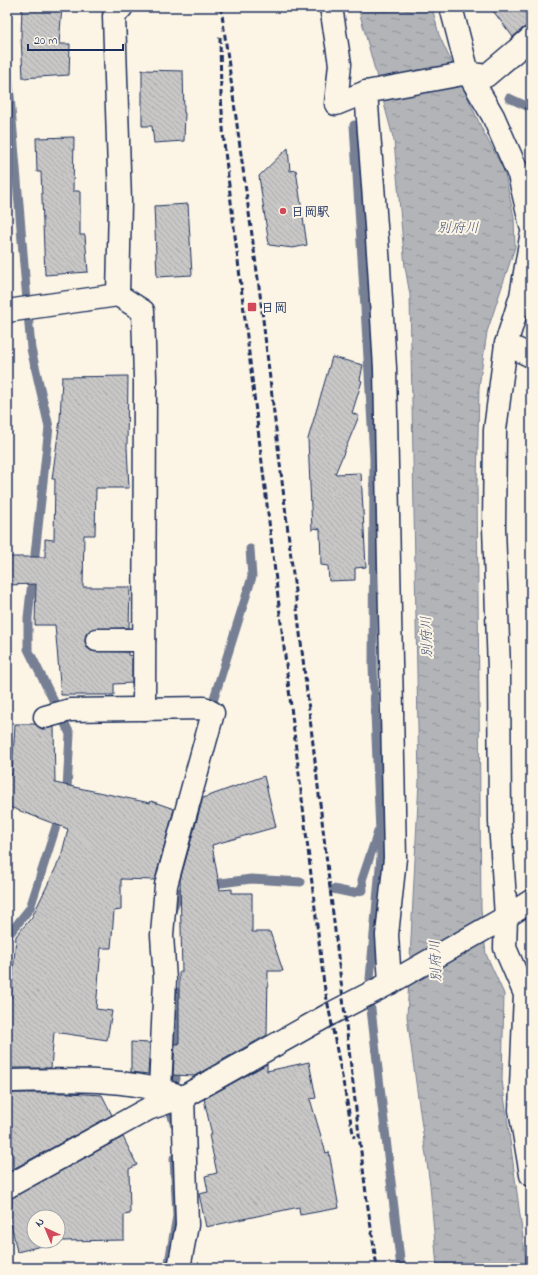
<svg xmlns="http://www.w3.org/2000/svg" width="538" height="1275" viewBox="0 0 538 1275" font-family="'Indie Flower','Klee One',sans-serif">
  <defs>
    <pattern id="water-ripples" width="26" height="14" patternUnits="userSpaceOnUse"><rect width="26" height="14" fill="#b2b4b8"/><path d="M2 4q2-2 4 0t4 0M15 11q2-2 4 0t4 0" fill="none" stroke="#909399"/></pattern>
    <pattern id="building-back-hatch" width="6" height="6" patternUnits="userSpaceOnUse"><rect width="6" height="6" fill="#c8c7c6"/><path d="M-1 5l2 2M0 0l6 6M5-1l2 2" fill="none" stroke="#ababac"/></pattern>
  </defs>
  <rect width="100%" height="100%" fill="#fcf5e5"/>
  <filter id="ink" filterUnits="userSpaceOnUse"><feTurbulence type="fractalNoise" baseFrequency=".025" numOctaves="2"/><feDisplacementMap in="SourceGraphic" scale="8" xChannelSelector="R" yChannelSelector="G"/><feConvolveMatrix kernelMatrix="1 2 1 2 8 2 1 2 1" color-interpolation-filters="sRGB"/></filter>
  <g filter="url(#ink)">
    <polygon fill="url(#water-ripples)" stroke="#767f94" points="358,7 432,7 439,35 483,131 504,170 514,217 515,247 487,332 479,387 477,486 481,909 486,954 504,994 502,1080 527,1268 437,1268 430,1185 407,1017 419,781 410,295 405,267 394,141"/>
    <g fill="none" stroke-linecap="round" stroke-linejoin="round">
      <g stroke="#767f94" stroke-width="9">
        <polyline points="7,60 31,349 49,427 28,618 28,649 70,734 67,789 65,796"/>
        <polyline points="509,98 531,108"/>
        <polyline points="354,125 374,458 373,666 381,856 370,979"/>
        <polyline points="210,711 252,577 250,549"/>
        <polyline points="206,885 251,879 301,882"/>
        <polyline points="333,889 352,893 363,890 362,880 378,832"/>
        <path d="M172 912C176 902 178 889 190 887"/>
        <polyline points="7,937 30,908 60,814"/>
        <polyline points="175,991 176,1079"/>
        <polyline points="371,1009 401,1268"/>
        <polyline points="168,1101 174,1123"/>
        <polyline points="168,1268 177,1216 174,1158"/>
      </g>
    </g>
    <g fill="url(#building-back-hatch)" stroke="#1b2f5e" fill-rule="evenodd">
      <polygon points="22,7 62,7 59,44 70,44 69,75 23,78 21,36"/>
      <polygon points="490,7 531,7 531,26 523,28 513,37"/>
      <polygon points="142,70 183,71 184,113 185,113 184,141 154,143 152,126 142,126"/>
      <polygon points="74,137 73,191 80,191 80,235 85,235 88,272 45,275 41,172 37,172 36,138"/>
      <polygon points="288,148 290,171 296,170 307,245 293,248 269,245 259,176"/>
      <polygon points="188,204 192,275 157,277 154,206"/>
      <polygon points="332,357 363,365 360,380 362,381 352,413 359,416 335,474 361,473 366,567 355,568 355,580 329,581 328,566 321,565 320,529 314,528 312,531 308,439"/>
      <polygon points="128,376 127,447 129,488 96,488 95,535 84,535 83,587 130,587 129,628 91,629 86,634 85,640 86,647 91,651 128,652 128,655 132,656 132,683 114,684 114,695 61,695 55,625 35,625 36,584 7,585 7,557 45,557 45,539 54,540 55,479 52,479 60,420 62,377"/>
      <polygon points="15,724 35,724 42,729 54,727 55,783 150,803 151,801 174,809 155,880 121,879 121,910 114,911 111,948 101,948 96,1009 112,1011 107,1040 54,1032 51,1068 7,1068 7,998 11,998 16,936 32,917 61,857 68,829 7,806 7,774 12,775"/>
      <polygon points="264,776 276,827 212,845 220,890 232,889 232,893 252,893 252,932 270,932 283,971 268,971 267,1035 194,1076 173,1075 175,1044 179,1044 179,972 182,972 180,880 203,798"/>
      <polygon points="131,1042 150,1043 148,1074 131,1072"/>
      <polygon points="309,1062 316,1098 310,1099 326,1153 329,1152 339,1208 300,1215 299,1207 206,1227 199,1194 208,1192 205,1176 217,1173 209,1135 212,1135 204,1099 267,1064 267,1071"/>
      <polygon points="7,1093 70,1093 102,1095 112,1115 13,1169 13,1153 7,1155"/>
      <path d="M123 1137 137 1165 129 1169 130 1214 124 1215V1240L62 1241 17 1252 8 1208 12 1207V1198ZM34 1217H58V1241H34Z"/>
    </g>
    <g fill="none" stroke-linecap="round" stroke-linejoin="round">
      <g stroke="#1b2f5e" stroke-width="25">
        <g id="street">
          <polyline points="122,7 114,16 120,202 118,295 143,311 145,378 144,709"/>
          <polyline points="331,7 340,64 336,104 366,92 468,73 486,76 531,38"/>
          <polyline points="451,7 468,73 493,116 519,175 531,226"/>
          <polyline points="366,92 379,266 385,368 395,858 387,935 390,983"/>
          <polyline points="531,237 521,296 506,344 495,430 494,527 499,670 500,822 506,917 505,948 525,994 520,1110 531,1175"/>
          <polyline points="7,311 118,295"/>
          <polyline points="506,344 531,356"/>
          <polyline points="97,640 144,640"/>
          <polyline points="45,717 70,710 204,708 213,713 166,885 162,935 165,980 160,1090"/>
          <path d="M7 1081C63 1080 121 1077 174 1094"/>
          <polyline points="7,1187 148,1109 183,1097 330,1014 390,983 506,917 531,901"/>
          <polyline points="179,1268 187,1225 183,1097"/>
        </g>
      </g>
      <use href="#street" stroke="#fcf5e5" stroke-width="22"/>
      <g stroke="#1b2f5e" stroke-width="3" stroke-dasharray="6 3" stroke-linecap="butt">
        <polyline points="221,7 260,294 366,1194 377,1268"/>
        <polyline points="220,37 221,95 224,143 324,984 354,1138"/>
      </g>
    </g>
  </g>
  <g fill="#d1495b" stroke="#fcf5e5" stroke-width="1.5">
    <circle cx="283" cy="211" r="4"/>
    <rect x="247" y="302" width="10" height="10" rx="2"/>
  </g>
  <g text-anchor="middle" stroke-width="4" stroke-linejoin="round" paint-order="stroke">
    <g font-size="13" font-weight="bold" fill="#1b2f5e" stroke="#fcf5e5" text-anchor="start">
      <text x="291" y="216">日岡駅</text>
      <text x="261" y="312">日岡</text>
    </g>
    <g font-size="14" font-style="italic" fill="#485779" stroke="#fcf5e5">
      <text x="458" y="232">別府川</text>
      <text transform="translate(426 637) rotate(-92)" y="5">別府川</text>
      <text transform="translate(435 961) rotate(-93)" y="5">別府川</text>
    </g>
  </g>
  <rect width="538" height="1275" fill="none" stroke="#fcf5e5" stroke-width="24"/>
  <rect x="12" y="12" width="514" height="1251" fill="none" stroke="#1b2f5e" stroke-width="1.5" filter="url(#ink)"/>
  <g transform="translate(46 1229) rotate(316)"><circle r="19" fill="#fcf5e5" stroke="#a2a6af"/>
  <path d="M0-3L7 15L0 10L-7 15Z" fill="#d1495b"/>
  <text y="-6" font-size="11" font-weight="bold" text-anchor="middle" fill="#1b2f5e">N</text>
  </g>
  <path d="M28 44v6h95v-6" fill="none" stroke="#1b2f5e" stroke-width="2"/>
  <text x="34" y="44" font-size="12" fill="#1b2f5e" stroke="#fcf5e5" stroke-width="3" paint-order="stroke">20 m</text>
</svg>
